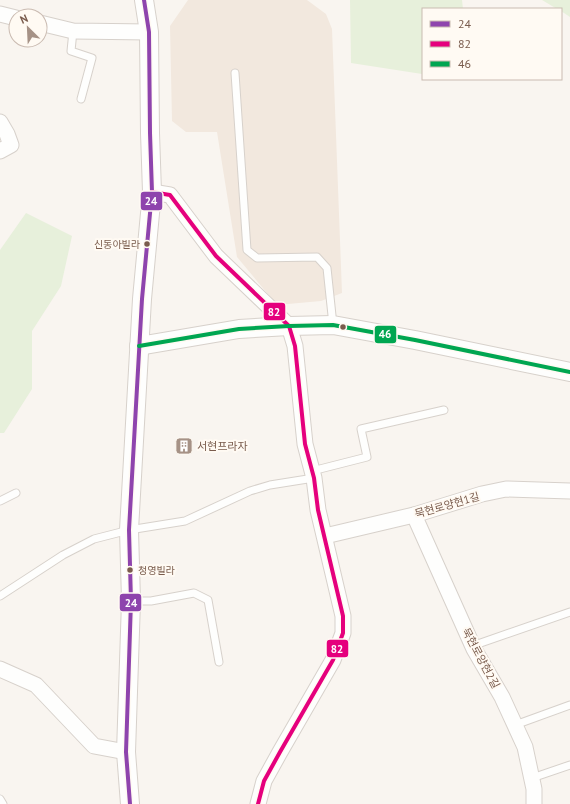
<svg xmlns="http://www.w3.org/2000/svg" width="570" height="804" viewBox="0 0 570 804" font-family="'PT Sans','Noto Sans KR',sans-serif">
  <rect width="100%" height="100%" fill="#f9f5f0"/>
  <polygon fill="#f2e8de" points="188,0 307,0 326,14 332,29 342,293 321,301 277,305 237,257 217,132 186,132 172,121 170,26"/>
  <g fill="#e7f0db">
    <polygon points="350,0 462,0 463,9 423,9 423,74 422,74 351,63"/>
    <polygon points="542,0 570,0 570,17 561,11 561,9 557,9"/>
    <polygon points="26,213 72,236 61,286 32,331 32,389 4,433 0,433 0,250"/>
  </g>
  <g fill="none" stroke-linecap="round" stroke-linejoin="round">
    <g stroke="#d7d1cb" stroke-width="9">
      <g id="service">
        <polyline points="73,31 71,51 92,58 81,99"/>
        <polyline points="235,73 247,250 257,258 317,257 327,268 333,325"/>
        <polyline points="312,471 367,457 361,429 444,410"/>
        <polyline points="0,501 16,493"/>
        <polyline points="0,596 63,555 94,539 129,530 185,521 250,491 270,485 314,478"/>
        <polyline points="131,601 151,601 194,593 208,600 219,662"/>
        <polyline points="472,646 570,612"/>
        <polyline points="515,725 570,705"/>
        <polyline points="532,778 570,765"/>
        <polyline points="0,799 3,804"/>
      </g>
    </g>
    <g stroke="#d7d1cb" stroke-width="17">
      <g id="minor">
        <polyline points="0,14 16,18"/>
        <polyline points="40,23 73,31 149,32"/>
        <polyline points="0,122 7,134 11,145 0,151"/>
        <polyline points="152,192 170,195 216,256 289,326 295,346 305,444 314,478 318,510 343,616 343,633 333,660 280,752 264,781 258,804"/>
        <polyline points="414,515 474,649 502,697 525,747 534,789 534,804"/>
        <polyline points="325,536 414,515 482,494 506,489 570,491"/>
        <polyline points="0,669 36,685 94,746 126,752"/>
      </g>
    </g>
    <g stroke="#d7d1cb" stroke-width="20">
      <g id="tertiary">
        <polyline points="139,346 239,329 289,326 333,325 415,340 570,372"/>
        <polyline points="130,804 126,752 131,601 129,530 142,299 152,192 150,133 149,32 144,0"/>
      </g>
    </g>
    <use href="#service" stroke="#fefefd" stroke-width="7"/>
    <use href="#minor" stroke="#fefefd" stroke-width="15"/>
    <use href="#tertiary" stroke="#fefefd" stroke-width="18"/>
    <g stroke="#fffaf3" stroke-width="7">
      <polyline id="bus-1" points="130,804 126,752 131,601 129,530 142,299 152,192 150,133 149,32 144,0"/>
    </g>
    <g stroke="#fffaf3" stroke-width="7">
      <polyline id="bus-2" points="152,192 170,195 216,256 289,326 295,346 305,444 314,478 318,510 343,616 343,633 333,660 280,752 264,781 258,804"/>
    </g>
    <g stroke="#fffaf3" stroke-width="7">
      <polyline id="bus-3" points="139,346 239,329 289,326 333,325 415,340 570,372"/>
    </g>
    <use href="#bus-1" stroke="#8e44ad" stroke-width="4"/>
    <use href="#bus-2" stroke="#e5007d" stroke-width="4"/>
    <use href="#bus-3" stroke="#00a651" stroke-width="4"/>
  </g>
  <defs>
    <g id="building-square" transform="scale(0.9)"><rect x="-9" y="-9" width="18" height="18" rx="4" fill="#a69286" stroke="#fffaf3"/><path d="M-4-6H4V6H1V3H-1V6H-4ZM-2.5-4.3h1.7v1.8h-1.7ZM.8-4.3h1.7v1.8H.8ZM-2.5-1h1.7V.8h-1.7ZM.8-1h1.7V.8H.8Z" fill="#fff"/></g>
  </defs>
  <g fill-rule="evenodd">
    <use href="#building-square" x="184" y="446"/>
  </g>
  <g fill="#7a5c4d" stroke="#fffaf3" stroke-width="1.5">
    <circle cx="147" cy="244" r="3.5"/>
    <circle cx="343" cy="327" r="3.5"/>
    <circle cx="130" cy="570" r="3.5"/>
  </g>
  <g text-anchor="middle" stroke-width="4" stroke-linejoin="round" paint-order="stroke">
    <g font-size="10" fill="#7a5c4d" stroke="#fffaf3" text-anchor="end">
      <text x="140" y="248">신동아빌라</text>
      <text x="138" y="574" text-anchor="start">청영빌라</text>
    </g>
    <g font-size="11" fill="#7a5c4d" stroke="#fffaf3" text-anchor="start">
      <text x="197" y="450">서현프라자</text>
    </g>
    <g font-size="11" fill="#7a5c4d" stroke="#fffaf3">
      <text transform="translate(447 505) rotate(-16)" y="4">묵현로양현1길</text>
      <text transform="translate(481 658) rotate(62)" y="4">묵현로양현2길</text>
    </g>
  </g>
  <g stroke="#fffaf3" stroke-width="1.5">
    <rect x="140" y="191" width="23" height="20" rx="4" fill="#8e44ad"/>
    <rect x="263" y="302" width="23" height="19" rx="4" fill="#e5007d"/>
    <rect x="374" y="325" width="23" height="19" rx="4" fill="#00a651"/>
    <rect x="119" y="593" width="23" height="19" rx="4" fill="#8e44ad"/>
    <rect x="326" y="639" width="23" height="19" rx="4" fill="#e5007d"/>
  </g>
  <g font-size="11" text-anchor="middle" font-weight="bold" fill="#fff">
    <text x="151" y="205">24</text>
    <text x="274" y="316">82</text>
    <text x="385" y="338">46</text>
    <text x="131" y="607">24</text>
    <text x="337" y="653">82</text>
  </g>
  <rect x="422" y="8" width="140" height="72" fill="#fffaf3" stroke="#cabbb1"/>
  <rect x="430" y="21" width="20" height="6" fill="#8e44ad" stroke="#cabbb1"/>
  <text x="458" y="28" font-size="12" fill="#7a5c4d">24</text>
  <rect x="430" y="41" width="20" height="6" fill="#e5007d" stroke="#cabbb1"/>
  <text x="458" y="48" font-size="12" fill="#7a5c4d">82</text>
  <rect x="430" y="61" width="20" height="6" fill="#00a651" stroke="#cabbb1"/>
  <text x="458" y="68" font-size="12" fill="#7a5c4d">46</text>
  <g transform="translate(28 28) rotate(336)"><circle r="19" fill="#fffaf3" stroke="#cabbb1"/>
  <path d="M0-3L7 15L0 10L-7 15Z" fill="#a69286"/>
  <text y="-6" font-size="11" font-weight="bold" text-anchor="middle" fill="#7a5c4d">N</text>
  </g>
</svg>
